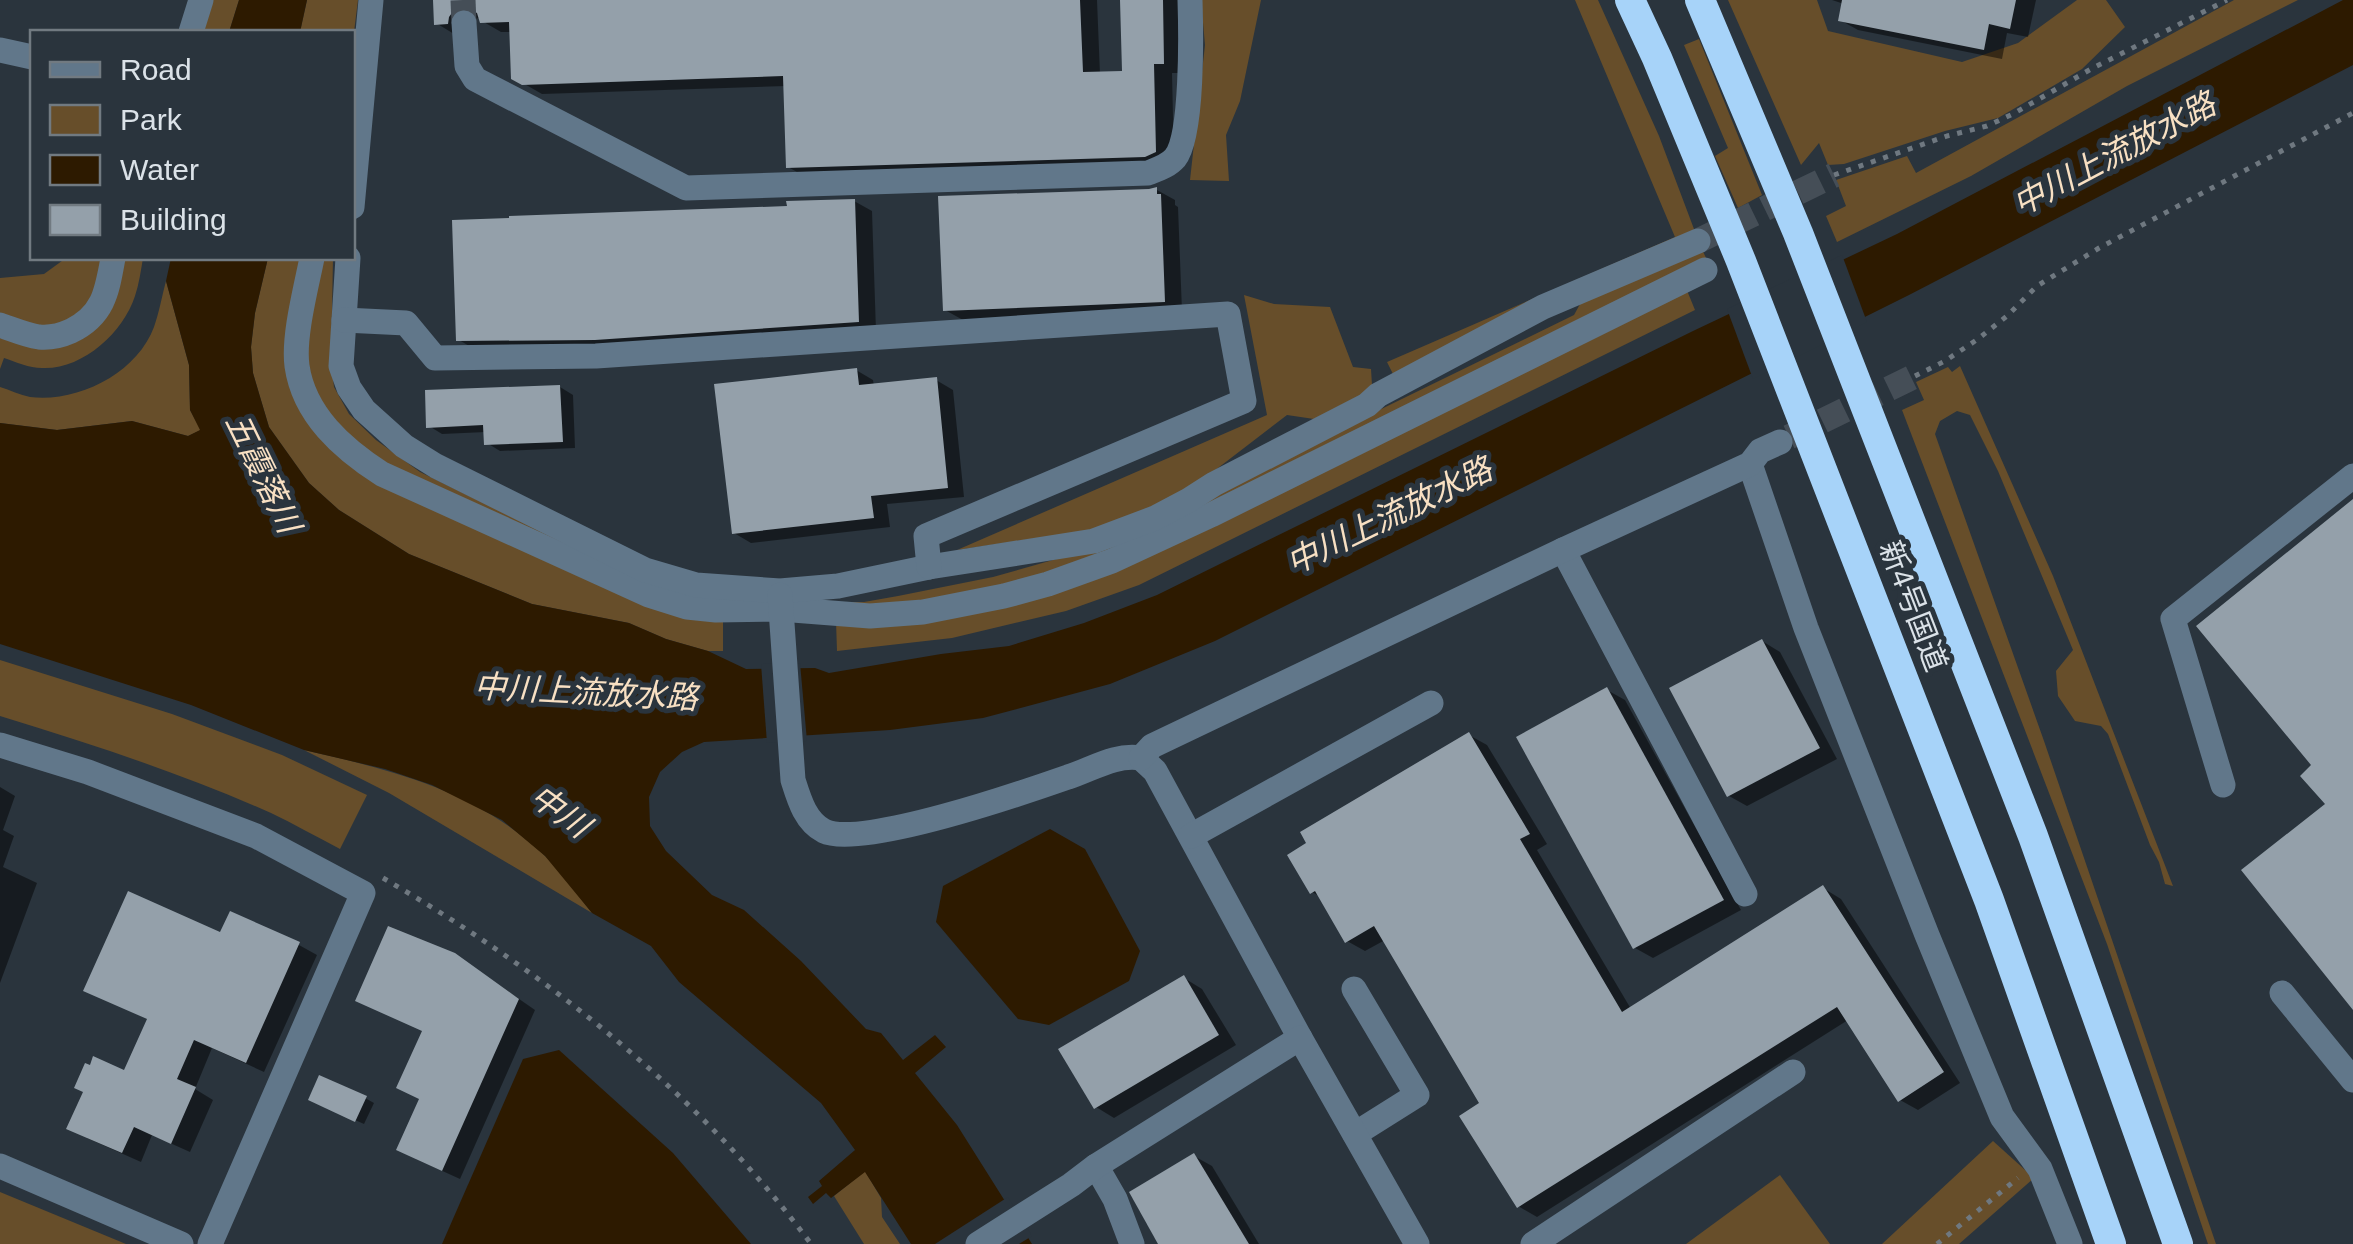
<svg xmlns="http://www.w3.org/2000/svg" width="2353" height="1244" viewBox="0 0 2353 1244" font-family="Arial,'Noto Sans JP',sans-serif">
  <rect width="100%" height="100%" fill="#2a343d"/>
  <g fill="#674e2a">
    <polygon points="205,0 239,0 229,32 195,32"/>
    <polygon points="307,0 358,0 353,40 352,32 300,32"/>
    <polygon points="1201,0 1261,0 1240,101 1226,135 1229,181 1190,180 1205,45"/>
    <polygon points="1575,0 1598,0 1659,136 1697,237 1394,376 1387,362 1675,237"/>
    <polygon points="1728,0 1817,0 1828,31 1962,62 2018,43 2077,0 2106,0 2125,27 2082,69 1998,118 1945,131 1844,164 1828,165 1819,143 1801,165"/>
    <polygon points="2234,0 2298,0 2127,86 1971,176 1837,242 1826,216 1846,206 1836,180 1907,156 1916,173"/>
    <polygon points="1699,39 1762,195 1738,208 1715,156 1728,148 1684,45"/>
    <polygon points="1700,245 1713,273 1686,288 1695,310 1139,585 1066,611 952,638 837,651 836,621 807,602 864,602 898,596 993,577 1081,552 1242,477 1574,315 1585,295"/>
    <path d="M66 258H143C141 270 139 284 135 296 123 333 82 370 42 368 29 368 16 362 4 358L0 369V278L44 274Z"/>
    <polygon points="268,258 333,258 331,363 334,387 349,414 376,440 420,472 723,620 723,651 708,651 666,639 629,623 532,604 409,554 339,510 309,483 269,427 253,373 251,347 255,313"/>
    <path d="M166 281 189 365 190 410 201 430 188 436 132 421 57 430 0 423V387C10 390 20 395 30 397 78 403 137 373 154 327 159 313 162 296 166 281Z"/>
    <polygon points="1244,295 1274,304 1330,307 1353,367 1371,369 1372,385 1367,392 1314,419 1287,415 1188,491 1100,529 957,550 1267,415"/>
    <polygon points="1960,366 2053,576 2173,886 2165,884 2159,862 2150,845 2108,734 2101,726 2075,721 2058,696 2056,671 2073,650 1998,471 1970,415 1957,411 1940,421 1935,434 2044,741 2216,1244 2208,1244 2107,944 1902,410 1924,400 1916,382 1948,367 1952,372"/>
    <path d="M0 660 172 714 282 755 367 795 340 849C317 837 294 824 271 813 183 774 92 744 0 716Z"/>
    <path d="M304 750C392 770 474 790 542 853 561 870 576 893 592 913L389 793Z"/>
    <polygon points="1993,1141 2034,1178 1959,1244 1882,1244"/>
    <polygon points="865,1171 881,1198 882,1217 900,1244 864,1244 834,1196"/>
    <polygon points="1780,1175 1830,1244 1686,1244"/>
    <polygon points="0,1192 126,1244 0,1244"/>
  </g>
  <g fill="#2d1a00">
    <polygon points="239,0 307,0 300,32 229,32"/>
    <polygon points="2343,0 2353,0 2353,65 1909,295 1215,641 1110,684 983,718 890,730 704,742 682,752 660,772 649,797 650,826 666,851 712,895 744,910 801,961 866,1029 881,1033 903,1060 935,1035 946,1047 915,1073 957,1125 1032,1244 911,1244 865,1172 831,1198 826,1193 813,1204 808,1197 822,1186 819,1181 855,1150 821,1103 679,982 651,946 592,913 545,856 502,820 432,785 385,769 304,750 191,705 0,644 0,423 57,430 132,421 188,436 200,430 190,410 189,365 166,281 171,258 268,258 255,313 251,347 253,373 269,427 309,483 339,510 409,554 532,604 629,623 666,639 708,651 746,669 815,668 829,673 941,654 1009,646 1084,623 1157,595 1693,331 1897,234"/>
    <polygon points="1050,829 1085,849 1140,951 1129,981 1049,1025 1018,1019 936,922 943,886"/>
    <polygon points="559,1050 673,1153 751,1244 442,1244 523,1059"/>
  </g>
  <g fill="#2a343d">
    <polygon points="1842,255 1867,322 1753,379 1727,309"/>
    <polygon points="800,663 807,741 767,743 761,664"/>
    <polygon points="1008,1197 1032,1236 1019,1244 935,1244"/>
  </g>
  <g fill="#0007">
    <polygon points="435,0 1097,0 1100,74 1124,73 1123,0 1180,0 1182,73 1172,73 1174,162 806,177 788,167 786,86 542,94 514,78 512,32 501,32 482,21 481,17 473,20 454,34 436,23"/>
    <polygon points="1832,0 2036,0 2028,37 2007,33 2002,59 1858,30 1840,20 1844,4"/>
    <polygon points="1157,190 1175,200 1175,205 1178,207 1182,311 963,320 945,310"/>
    <polygon points="854,201 872,211 876,331 476,350 459,340"/>
    <polygon points="856,370 873,380 874,386 936,380 953,390 964,497 887,504 890,527 751,543 734,533"/>
    <polygon points="560,387 573,395 575,448 500,451 487,443 486,432 442,434 429,426"/>
    <polygon points="1762,641 1780,652 1837,759 1747,806 1729,796"/>
    <polygon points="1607,690 1625,700 1741,910 1653,958 1635,948"/>
    <polygon points="1469,735 1487,745 1547,844 1537,850 1631,1009 1823,888 1841,899 1960,1083 1918,1110 1900,1100 1848,1020 1537,1217 1518,1206 1482,1104 1385,940 1365,951 1347,941 1321,897 1312,892"/>
    <polygon points="0,787 15,796 3,830 14,836 3,867 37,883 0,983"/>
    <polygon points="221,935 299,945 317,955 264,1072 212,1048 195,1089 213,1100 190,1152 152,1135 141,1162 87,1138 125,1073 149,1020 86,990"/>
    <polygon points="472,966 535,1010 460,1179 416,1159 422,1099 424,1031"/>
    <polygon points="1184,978 1202,989 1236,1045 1114,1118 1096,1107"/>
    <polygon points="365,1098 374,1103 364,1124 319,1104"/>
    <polygon points="1194,1156 1212,1166 1259,1244 1161,1244"/>
  </g>
  <g fill="#94a0aa">
    <polygon points="433,0 1080,0 1083,72 1122,71 1120,0 1163,0 1164,64 1154,64 1156,152 1145,157 786,168 783,76 522,85 511,79 509,22 480,23 477,13 464,7 454,10 449,17 448,24 434,25"/>
    <polygon points="1842,0 2016,0 2010,29 1989,24 1984,50 1838,21"/>
    <polygon points="1157,187 1157,194 1161,194 1165,302 943,311 938,196 1149,189"/>
    <polygon points="855,199 859,322 595,340 456,341 452,220 509,218 509,216 787,206 786,201"/>
    <polygon points="857,368 859,385 937,377 948,488 871,496 874,518 732,534 714,384"/>
    <polygon points="560,385 563,442 484,445 483,425 426,428 425,390"/>
    <polygon points="2353,499 2353,1010 2241,870 2325,804 2300,776 2311,765 2196,626"/>
    <polygon points="1762,639 1820,748 1727,797 1669,688"/>
    <polygon points="1607,687 1724,900 1633,949 1516,737"/>
    <polygon points="1469,732 1530,834 1520,839 1622,1012 1823,885 1944,1072 1898,1102 1837,1007 1517,1208 1459,1116 1479,1103 1374,926 1345,943 1315,891 1310,894 1287,855 1306,843 1300,832"/>
    <polygon points="128,891 220,932 230,911 300,942 246,1063 194,1040 177,1079 196,1087 171,1144 134,1127 122,1153 66,1129 83,1092 74,1088 85,1063 90,1065 93,1056 124,1070 147,1019 83,991"/>
    <polygon points="388,926 455,953 519,999 442,1171 396,1150 419,1099 396,1088 422,1031 355,1001"/>
    <polygon points="1184,975 1219,1035 1094,1109 1058,1049"/>
    <polygon points="319,1075 367,1096 355,1122 308,1100"/>
    <polygon points="1194,1153 1249,1244 1158,1244 1129,1192"/>
  </g>
  <g fill="none" stroke-linecap="round" stroke-linejoin="round">
    <g stroke="#454e57" stroke-width="25" stroke-dasharray="25 12" stroke-linecap="butt">
      <polyline points="463,0 464,23"/>
      <polyline points="1698,241 1834,175"/>
      <polyline points="1789,437 1915,376"/>
    </g>
    <g stroke="#6f7880" stroke-width="5" stroke-dasharray="5 8" stroke-linecap="butt">
      <polyline points="1834,175 1947,136 1987,126 2013,114 2091,69 2227,0"/>
      <polyline points="1915,376 1945,361 1978,339 2007,316 2037,286 2099,248 2353,113"/>
      <path d="M383 878C545 972 699 1093 811 1244"/>
      <polyline points="1937,1244 2018,1178"/>
    </g>
    <g stroke="#61778a" stroke-width="25">
      <path d="M464 23 467 66 475 79 686 188 1148 173C1158 169 1168 166 1175 158 1193 136 1191 31 1190 0"/>
      <polyline points="191,32 201,0"/>
      <polyline points="0,50 32,57"/>
      <polyline points="352,207 371,0"/>
      <path d="M312 258C306 288 293 337 297 366 304 415 343 449 382 474L649 595 687 607 716 610 780 609 870 616 923 612 1004 596 1048 584 1112 561 1211 515 1705 270"/>
      <polyline points="348,258 341,366 349,388 364,410 404,446 436,466 645,570 696,585 780,591 838,586 929,567 1094,541 1155,518 1189,500 1214,484 1367,405 1378,395 1543,307 1698,241"/>
      <polyline points="344,320 406,323 435,358 596,356 1228,314 1244,401 926,536 929,567"/>
      <path d="M0 325C12 329 26 335 39 337 49 338 62 335 71 331 104 315 107 291 113 258"/>
      <polyline points="1750,464 1806,628 1927,935 2002,1117 2040,1169 2070,1244"/>
      <polyline points="1563,550 1745,894"/>
      <path d="M780 595 793 780C799 799 805 821 824 831 861 849 1025 792 1068 777 1093 769 1114 754 1141 758L1155 771 1300 1038"/>
      <polyline points="0,745 88,772 256,836 363,893 210,1244"/>
      <polyline points="1141,758 1152,746 1563,550 1750,464 1760,451 1780,442"/>
      <polyline points="2223,785 2173,619 2353,476"/>
      <polyline points="1191,836 1431,703"/>
      <polyline points="1354,989 1417,1095 1355,1134"/>
      <polyline points="2282,993 2353,1080"/>
      <polyline points="0,1166 181,1244"/>
      <polyline points="1096,1166 1115,1199 1132,1244"/>
      <polyline points="978,1244 1071,1185 1096,1166 1300,1038 1417,1244"/>
      <polyline points="1533,1244 1793,1072"/>
    </g>
    <g stroke="#a7d3f9" stroke-width="30">
      <polyline points="1630,0 1657,58 1741,261 1989,900 2111,1244"/>
      <polyline points="1700,0 1798,233 2033,836 2178,1244"/>
    </g>
  </g>
  <g text-anchor="middle" stroke-width="10" stroke-linejoin="round" paint-order="stroke">
    <g font-size="30" fill="#dbe2e8" stroke="#2a343d">
      <text transform="translate(1913 606) rotate(69)" y="10">新4号国道</text>
    </g>
    <g font-size="32" font-style="italic" fill="#f8e0c3" stroke="#2a343d">
      <text transform="translate(2114 154) rotate(-28)" y="11">中川上流放水路</text>
      <text transform="translate(263 473) rotate(64)" y="11">五霞落川</text>
      <text transform="translate(1389 516) rotate(-26)" y="11">中川上流放水路</text>
      <text transform="translate(586 692) rotate(3)" y="11">中川上流放水路</text>
      <text transform="translate(560 811) rotate(36)" y="11">中川</text>
    </g>
  </g>
  <rect x="30" y="30" width="325" height="230" fill="#2a343d" stroke="#717a81" stroke-width="2.5"/>
  <rect x="50" y="62" width="50" height="15" fill="#61778a" stroke="#717a81" stroke-width="2.5"/>
  <text x="120" y="80" font-size="30" fill="#dbe2e8">Road</text>
  <rect x="50" y="105" width="50" height="30" fill="#674e2a" stroke="#717a81" stroke-width="2.5"/>
  <text x="120" y="130" font-size="30" fill="#dbe2e8">Park</text>
  <rect x="50" y="155" width="50" height="30" fill="#2d1a00" stroke="#717a81" stroke-width="2.5"/>
  <text x="120" y="180" font-size="30" fill="#dbe2e8">Water</text>
  <rect x="50" y="205" width="50" height="30" fill="#94a0aa" stroke="#717a81" stroke-width="2.5"/>
  <text x="120" y="230" font-size="30" fill="#dbe2e8">Building</text>
</svg>
